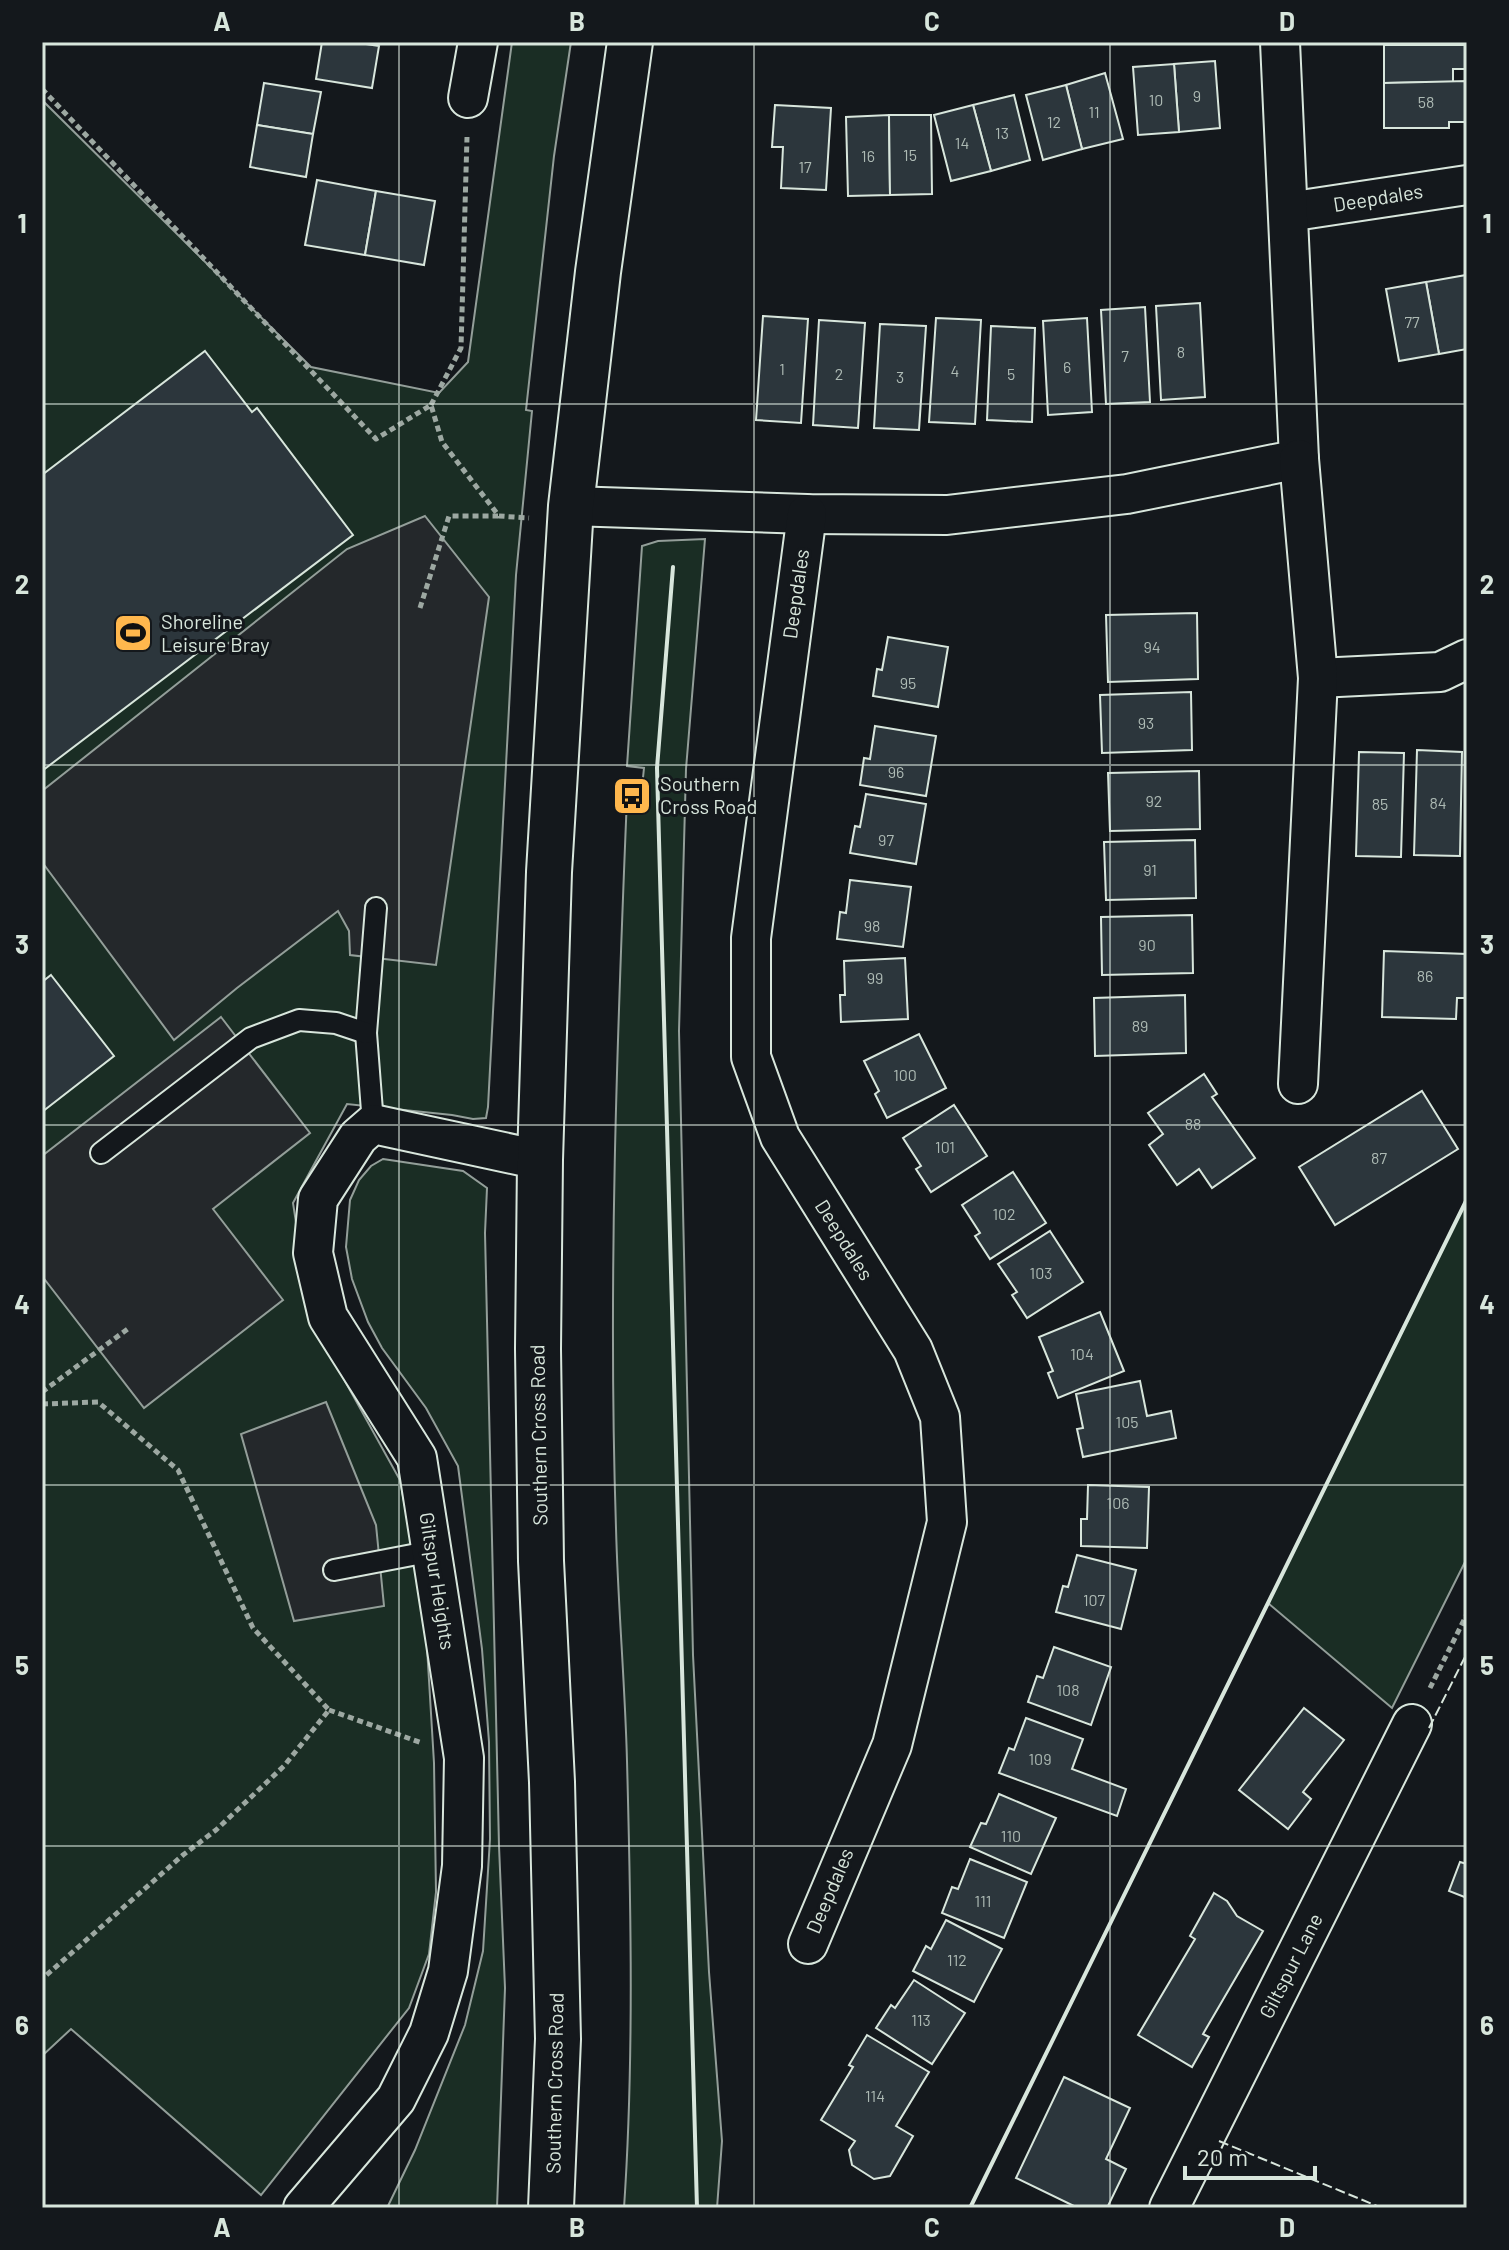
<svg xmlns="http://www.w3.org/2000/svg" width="1509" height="2250" viewBox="0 0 1509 2250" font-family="Barlow,sans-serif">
  <rect width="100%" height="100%" fill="#14181c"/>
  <g fill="#1a2d24" stroke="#939e99" stroke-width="2">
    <polygon points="512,42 571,42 554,156 526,410 532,411 516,575 488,1107 486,1118 473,1119 452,1115 347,1104 293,1203 311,1320 400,1480 425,1614 434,1763 436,1892 429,1954 409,2008 261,2195 71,2029 42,2056 42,100 311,367 439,393 468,362"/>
    <path d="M705 539 686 769 679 1031 693 1655 709 1972 722 2141 717 2208H624C634 2060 631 1910 627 1761 625 1683 618 1606 616 1528 608 1284 617 1040 627 797H641L644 768 627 766 642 546 658 541Z"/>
    <polygon points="383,1159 463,1171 487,1188 485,1233 499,1846 505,1988 497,2208 387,2208 415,2150 465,2025 483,1951 490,1839 489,1742 482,1649 458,1466 426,1408 382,1348 368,1322 352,1279 346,1247 350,1200 359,1180 371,1166"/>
    <polygon points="1467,1199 1467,1558 1392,1708 1268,1603"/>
  </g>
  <g fill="#24282b" stroke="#939e99" stroke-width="2">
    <polygon points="425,516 489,597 436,965 350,955 349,931 338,911 237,988 174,1040 42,862 42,791 347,549"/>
    <polygon points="221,1017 310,1133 213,1209 283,1300 144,1408 42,1276 42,1156"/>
    <polygon points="326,1402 376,1525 384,1606 294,1621 241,1434"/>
  </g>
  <g fill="#2c363c" stroke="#d8e6dc" stroke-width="2">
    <polygon points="322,42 353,42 379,46 372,88 316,79"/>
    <polygon points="1384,45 1465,45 1465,69 1453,69 1453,82 1384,83"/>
    <polygon points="1215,61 1220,128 1179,132 1174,64"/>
    <polygon points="1174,64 1179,132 1138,135 1133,67"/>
    <polygon points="1105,73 1123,139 1082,149 1066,85"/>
    <polygon points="1467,81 1467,122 1449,122 1449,128 1384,128 1384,83"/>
    <polygon points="264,83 321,92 313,134 257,125"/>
    <polygon points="1066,85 1082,149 1043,160 1026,95"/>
    <polygon points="1014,95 1030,160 991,171 973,105"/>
    <polygon points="775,105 831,108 826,190 781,188 783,147 772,147"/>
    <polygon points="973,105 991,171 951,181 934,115"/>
    <polygon points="889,115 890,195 848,196 846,117"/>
    <polygon points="889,115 931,115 932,194 890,195"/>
    <polygon points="257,125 313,134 306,177 250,167"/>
    <polygon points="317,180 376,191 365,255 305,245"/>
    <polygon points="376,191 435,201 424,265 365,255"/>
    <polygon points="1466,275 1467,349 1439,354 1426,282"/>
    <polygon points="1426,282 1439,354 1399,361 1386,289"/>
    <polygon points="1200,303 1205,397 1161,400 1156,306"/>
    <polygon points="1145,307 1150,402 1106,404 1101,310"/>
    <polygon points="763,316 808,319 801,423 756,420"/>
    <polygon points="936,318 981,320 975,424 929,422"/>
    <polygon points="1087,318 1092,412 1048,415 1043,321"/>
    <polygon points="819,320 865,323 858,428 813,425"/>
    <polygon points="880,324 926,326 919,430 874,428"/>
    <polygon points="991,326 1035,328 1032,422 987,420"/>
    <polygon points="205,351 252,412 257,408 353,535 42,771 42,475"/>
    <polygon points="1197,613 1198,679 1108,682 1106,615"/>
    <polygon points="888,637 948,647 938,707 873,696 877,669 882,670"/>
    <polygon points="1191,692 1192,750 1102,753 1100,695"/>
    <polygon points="875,726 936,736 926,796 860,785 864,758 870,759"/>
    <polygon points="1417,750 1462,752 1460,856 1414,855"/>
    <polygon points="1359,752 1404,753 1401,857 1356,856"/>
    <polygon points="1199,771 1200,829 1110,831 1108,773"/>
    <polygon points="866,794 926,804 916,864 850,853 855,826 860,827"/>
    <polygon points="1195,840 1196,898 1106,900 1104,842"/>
    <polygon points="850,880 911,887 903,947 837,939 840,912 846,913"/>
    <polygon points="1192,915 1193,973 1102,975 1101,917"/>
    <polygon points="1384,951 1467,954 1467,998 1457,998 1456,1019 1382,1017"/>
    <polygon points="905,958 908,1019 841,1022 840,995 845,995 844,961"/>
    <polygon points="51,975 114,1056 42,1112 42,982"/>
    <polygon points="1185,995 1186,1053 1095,1056 1094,998"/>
    <polygon points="919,1034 946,1088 887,1118 875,1094 879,1091 864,1061"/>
    <polygon points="1204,1074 1217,1094 1212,1097 1255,1158 1212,1188 1199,1169 1177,1185 1149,1145 1163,1134 1148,1113"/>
    <polygon points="1422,1091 1458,1149 1335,1225 1299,1167"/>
    <polygon points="954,1105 987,1156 931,1192 916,1169 921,1166 903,1138"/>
    <polygon points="1013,1172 1046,1223 990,1259 975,1236 980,1233 962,1205"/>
    <polygon points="1050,1231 1083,1282 1027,1318 1012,1295 1017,1292 998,1264"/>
    <polygon points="1100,1312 1124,1371 1058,1398 1048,1373 1053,1371 1039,1337"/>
    <polygon points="1140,1381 1147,1416 1171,1411 1176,1438 1083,1457 1077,1429 1083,1428 1076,1394"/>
    <polygon points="1088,1485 1149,1487 1147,1548 1081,1546 1081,1519 1087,1519"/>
    <polygon points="1077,1555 1136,1570 1121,1629 1056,1612 1063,1586 1068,1587"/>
    <polygon points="1054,1647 1111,1667 1091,1725 1028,1702 1037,1676 1043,1678"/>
    <polygon points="1304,1708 1344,1740 1303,1792 1311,1799 1288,1829 1239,1790"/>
    <polygon points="1026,1718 1083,1739 1072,1769 1126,1789 1117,1816 999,1773 1009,1748 1014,1750"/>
    <polygon points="999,1794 1056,1818 1031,1874 970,1847 981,1823 986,1824"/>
    <polygon points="970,1859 1027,1882 1004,1938 942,1913 952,1887 958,1889"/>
    <polygon points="1460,1862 1467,1864 1467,1898 1449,1891"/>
    <polygon points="1214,1893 1227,1901 1237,1916 1263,1931 1203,2034 1209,2037 1192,2067 1138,2035 1195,1939 1190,1936"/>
    <polygon points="946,1920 1002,1949 974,2002 913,1971 926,1946 931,1949"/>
    <polygon points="914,1980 965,2013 932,2064 876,2028 891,2005 895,2008"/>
    <polygon points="867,2035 929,2072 896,2126 913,2136 890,2176 874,2179 852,2165 849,2150 855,2141 821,2120 853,2067 849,2065"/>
    <polygon points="1064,2077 1130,2108 1106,2159 1126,2169 1107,2208 1078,2208 1016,2178"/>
  </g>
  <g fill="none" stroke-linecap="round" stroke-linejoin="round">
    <g stroke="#d8e6dc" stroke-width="24">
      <g id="lane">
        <polyline points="373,1124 366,1033 376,908"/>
        <polyline points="101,1153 251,1038 299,1020 336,1023 366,1033"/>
        <polyline points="334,1570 433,1551"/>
      </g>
    </g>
    <g stroke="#d8e6dc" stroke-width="42">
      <g id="street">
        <polyline points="468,98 478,42"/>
        <polyline points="1288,212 1467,185"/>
        <polyline points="571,506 807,514 947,515 1127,494 1299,459 1280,42"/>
        <polyline points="807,514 751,938 751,1057 780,1137 913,1350 940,1417 947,1522 892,1745 808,1944"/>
        <polyline points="1318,678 1440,672 1467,659"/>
        <polyline points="1298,1084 1318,678 1299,459"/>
        <polyline points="303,2208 396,2099 429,2033 448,1971 462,1866 464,1758 417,1458 328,1317 313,1253 318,1199 358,1137 373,1124 540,1160"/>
        <polyline points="1169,2208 1412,1724"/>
      </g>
    </g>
    <g stroke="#d8e6dc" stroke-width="48">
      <polyline id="secondary" points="551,2208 558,2039 552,1782 541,1561 538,1349 540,1160 549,872 571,506 598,272 630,42"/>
    </g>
    <g stroke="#9da8a2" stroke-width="5" stroke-dasharray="6 4" stroke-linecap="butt">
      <polyline points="42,89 376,439 431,405 442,442 499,516 529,518"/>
      <polyline points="431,405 461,348 467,137"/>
      <polyline points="420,608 449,516 498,516"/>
      <polyline points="42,1392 129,1328"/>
      <polyline points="42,1404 98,1402 178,1470 253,1628 329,1710 284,1766 216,1830 183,1855 42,1979"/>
      <polyline points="1430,1688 1467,1614"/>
      <polyline points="329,1710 422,1743"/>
    </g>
    <use href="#lane" stroke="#14181c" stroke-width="20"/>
    <use href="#street" stroke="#14181c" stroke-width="38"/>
    <use href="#secondary" stroke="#14181c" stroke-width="44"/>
    <g stroke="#d8e6dc" stroke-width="2" stroke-dasharray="10 4" stroke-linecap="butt">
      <polyline points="1429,1728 1467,1653"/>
      <polyline points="1219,2141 1382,2208"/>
    </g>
    <g stroke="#d8e6dc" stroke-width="4">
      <polyline points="673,567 657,768 697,2208"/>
      <polyline points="970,2208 1467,1199"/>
    </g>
  </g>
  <path fill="none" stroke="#d8e6dc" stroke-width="2" stroke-opacity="0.55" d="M399 42V2208M754 42V2208M1110 42V2208M42 404H1467M42 765H1467M42 1125H1467M42 1485H1467M42 1846H1467"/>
  <defs>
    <g id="stadium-square" transform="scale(2)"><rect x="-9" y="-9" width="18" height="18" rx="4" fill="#ffb74d" stroke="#14181c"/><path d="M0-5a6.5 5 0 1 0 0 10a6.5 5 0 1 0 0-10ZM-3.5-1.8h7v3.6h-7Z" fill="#111"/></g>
    <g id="bus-square" transform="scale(2)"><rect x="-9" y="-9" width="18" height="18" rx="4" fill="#ffb74d" stroke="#14181c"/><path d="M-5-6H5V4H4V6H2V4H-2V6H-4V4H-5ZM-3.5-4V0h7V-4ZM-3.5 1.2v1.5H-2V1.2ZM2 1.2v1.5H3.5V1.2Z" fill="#111"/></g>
  </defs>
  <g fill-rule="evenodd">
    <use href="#stadium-square" x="133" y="633"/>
    <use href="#bus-square" x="632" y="796"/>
  </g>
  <g text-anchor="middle" stroke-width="6" stroke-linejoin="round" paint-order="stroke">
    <g font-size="16" fill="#adbab4">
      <text x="1197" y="102">9</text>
      <text x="1156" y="106">10</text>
      <text x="1426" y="108">58</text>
      <text x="1094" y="118">11</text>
      <text x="1054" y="128">12</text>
      <text x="1002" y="139">13</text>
      <text x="962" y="149">14</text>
      <text x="910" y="161">15</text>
      <text x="868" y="162">16</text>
      <text x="805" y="173">17</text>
      <text x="1412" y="328">77</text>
      <text x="1181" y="358">8</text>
      <text x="1125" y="362">7</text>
      <text x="1067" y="373">6</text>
      <text x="782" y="375">1</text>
      <text x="955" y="377">4</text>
      <text x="839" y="380">2</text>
      <text x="1011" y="380">5</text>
      <text x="900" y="383">3</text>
      <text x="1152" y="653">94</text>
      <text x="908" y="689">95</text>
      <text x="1146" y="729">93</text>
      <text x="896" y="778">96</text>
      <text x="1154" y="807">92</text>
      <text x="1438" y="809">84</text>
      <text x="1380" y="810">85</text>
      <text x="886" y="846">97</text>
      <text x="1150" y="876">91</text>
      <text x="872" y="932">98</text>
      <text x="1147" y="951">90</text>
      <text x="1425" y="982">86</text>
      <text x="875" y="984">99</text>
      <text x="1140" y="1032">89</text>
      <text x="905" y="1081">100</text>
      <text x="1193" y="1130">88</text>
      <text x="945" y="1153">101</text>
      <text x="1379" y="1164">87</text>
      <text x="1004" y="1220">102</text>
      <text x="1041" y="1279">103</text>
      <text x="1082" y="1360">104</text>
      <text x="1127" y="1428">105</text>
      <text x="1118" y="1509">106</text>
      <text x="1094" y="1606">107</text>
      <text x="1068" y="1696">108</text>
      <text x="1040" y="1765">109</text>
      <text x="1011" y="1842">110</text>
      <text x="983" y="1907">111</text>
      <text x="957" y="1966">112</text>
      <text x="921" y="2026">113</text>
      <text x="875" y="2102">114</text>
    </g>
    <g font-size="20" fill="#d8e6dc" stroke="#14181c">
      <text transform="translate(1378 198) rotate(-9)" y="7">Deepdales</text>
      <text transform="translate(796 594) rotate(-82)" y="7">Deepdales</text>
      <text transform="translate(844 1240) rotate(58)" y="7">Deepdales</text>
      <text transform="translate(539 1435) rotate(-91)" y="7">Southern Cross Road</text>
      <text transform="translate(437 1581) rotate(81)" y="7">Giltspur Heights</text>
      <text transform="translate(830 1891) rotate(-67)" y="7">Deepdales</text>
      <text transform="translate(1291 1966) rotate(-63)" y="7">Giltspur Lane</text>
      <text transform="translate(555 2083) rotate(-89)" y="7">Southern Cross Road</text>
    </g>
    <g font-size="20" fill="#d8e6dc" stroke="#14181c" text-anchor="start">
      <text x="161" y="629">Shoreline<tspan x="161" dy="23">Leisure Bray</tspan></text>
      <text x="660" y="791">Southern<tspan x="660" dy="23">Cross Road</tspan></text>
    </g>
  </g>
  <rect width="1509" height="2250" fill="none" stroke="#14181c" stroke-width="88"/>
  <path d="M1185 2166v12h130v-12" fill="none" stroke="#d8e6dc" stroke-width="4"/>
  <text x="1197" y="2166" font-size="24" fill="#d8e6dc" stroke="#14181c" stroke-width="6" paint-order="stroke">20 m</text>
  <rect x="44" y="44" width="1421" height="2162" fill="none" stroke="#d8e6dc" stroke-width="3"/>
  <g font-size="26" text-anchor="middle" font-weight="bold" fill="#d8e6dc">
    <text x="222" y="31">A</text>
    <text x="577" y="31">B</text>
    <text x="932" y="31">C</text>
    <text x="1287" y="31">D</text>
    <text x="22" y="233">1</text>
    <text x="1487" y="233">1</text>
    <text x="22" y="594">2</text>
    <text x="1487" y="594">2</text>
    <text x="22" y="954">3</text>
    <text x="1487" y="954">3</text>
    <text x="22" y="1314">4</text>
    <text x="1487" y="1314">4</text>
    <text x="22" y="1675">5</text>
    <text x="1487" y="1675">5</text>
    <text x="22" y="2035">6</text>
    <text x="1487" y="2035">6</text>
    <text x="222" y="2237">A</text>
    <text x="577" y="2237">B</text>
    <text x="932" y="2237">C</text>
    <text x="1287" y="2237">D</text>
  </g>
</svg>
